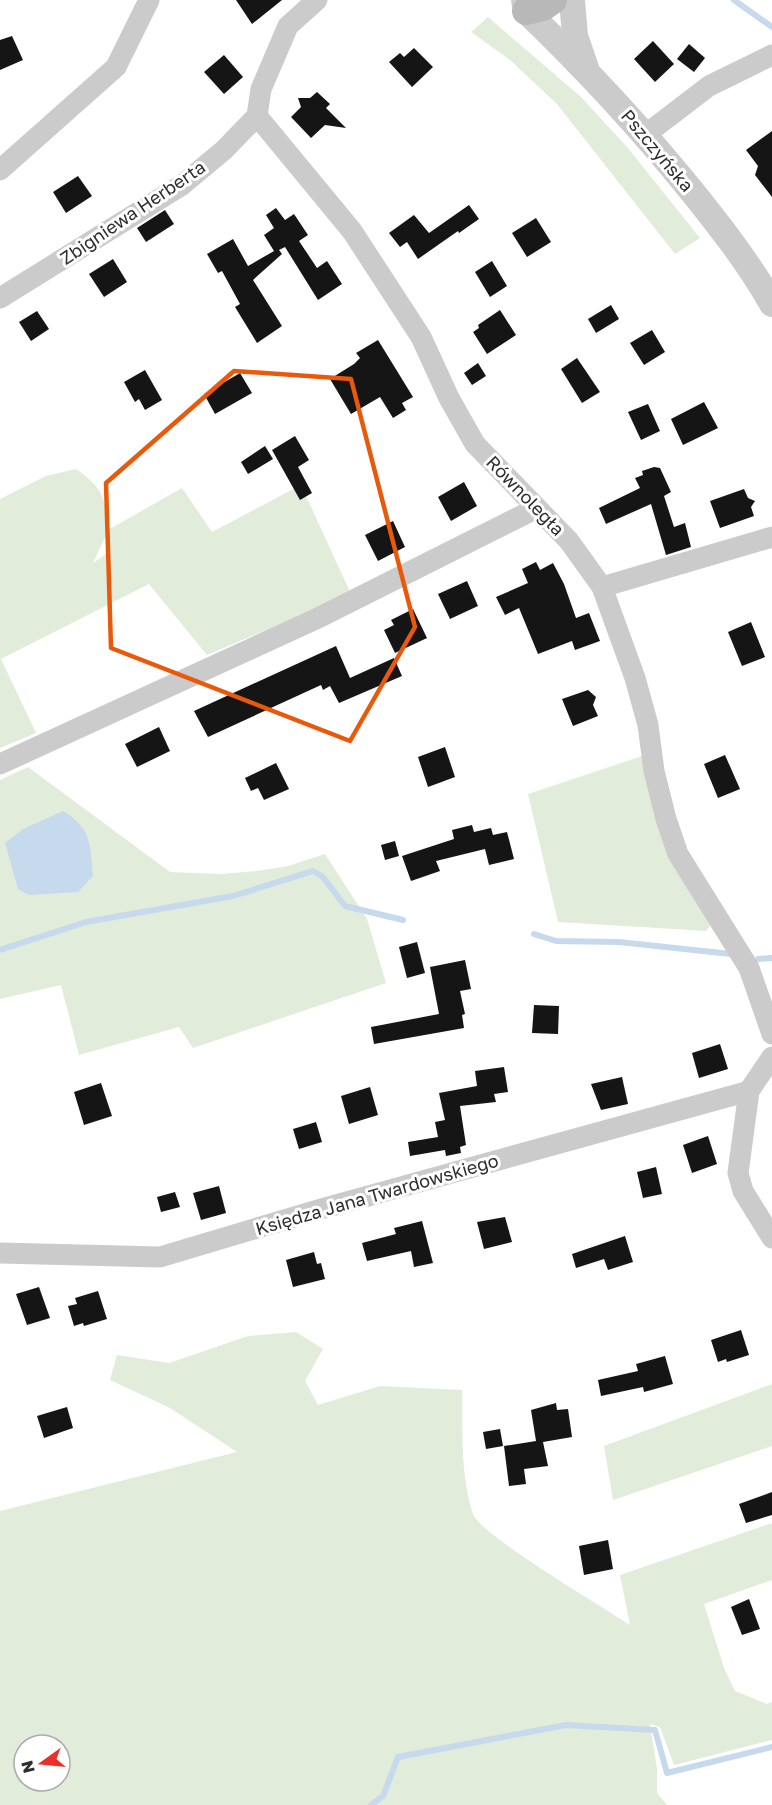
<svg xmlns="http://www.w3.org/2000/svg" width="772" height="1805" viewBox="0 0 772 1805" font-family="'Golos Text',sans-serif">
  <rect width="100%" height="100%" fill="#fff"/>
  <g fill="#e2ecdb" fill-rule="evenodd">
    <polygon points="488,17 581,97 627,147 700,238 675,254 557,104 510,60 471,32"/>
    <path d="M76 469C102 487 106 498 108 530L182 488 212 532 301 485 351 594 207 655 149 584 1 659 36 733 0 748V499L46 476ZM107 533 106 554 93 563Z"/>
    <polygon points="645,755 713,922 706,931 558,922 528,794"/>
    <polygon points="28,767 170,872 221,874 257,871 288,866 325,854 367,919 386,983 193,1048 179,1027 79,1055 61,985 0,999 0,780"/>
    <path d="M296 1332 323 1349 305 1381 318 1405 380 1386 462 1390C463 1430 460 1475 473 1514 479 1534 605 1608 630 1625L620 1575 772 1523V1580L704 1604 724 1668 735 1691 767 1704 772 1702V1740L674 1765 660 1727 650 1724 657 1769V1793L667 1805H0V1511L237 1452 170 1408 110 1380 117 1355 169 1363 248 1336ZM24 1745H60V1781H24Z"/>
    <polygon points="772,1384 772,1446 613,1500 604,1446"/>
  </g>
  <path fill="#c6d9ed" d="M63 811C92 829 90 844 93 876L78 892 29 895 18 889 5 843 23 829Z"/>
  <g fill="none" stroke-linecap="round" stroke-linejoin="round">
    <g stroke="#c6d9ed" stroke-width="6">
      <polyline points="734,0 772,27"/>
      <polyline points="534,934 556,941 619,942 731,954"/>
      <polyline points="0,950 86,922 233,896 313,871 323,877 345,906 403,920"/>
      <polyline points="758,959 772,958"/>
      <polyline points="371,1805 383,1796 398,1757 566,1725 655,1730 667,1773 772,1747"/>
    </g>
  </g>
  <g fill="#151515">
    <polygon points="236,0 282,0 252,24"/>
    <polygon points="12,36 23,60 0,70 0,40"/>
    <polygon points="653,41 674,64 655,82 634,59"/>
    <polygon points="689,44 705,58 694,72 677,59"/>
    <polygon points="414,48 433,67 412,87 389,62 400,53 404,57"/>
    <polygon points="224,55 243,77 224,94 204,72"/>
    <polygon points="317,92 330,104 326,108 346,128 325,125 311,138 291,117 301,107 298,98 310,98"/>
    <polygon points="772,131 772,197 755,175 758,166 746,150"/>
    <polygon points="78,176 92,196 66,213 53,192"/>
    <polygon points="469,205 479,219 459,233 458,231 418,259 407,242 400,247 389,233 414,215 429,233"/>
    <polygon points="276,208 285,220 294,214 308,235 299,241 317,268 327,261 342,284 318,300 285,247 279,250 282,254 253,280 282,326 257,343 235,307 240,304 222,271 218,273 207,254 233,239 248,266 274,251 264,235 274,228 266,215"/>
    <polygon points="165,210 174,224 146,242 137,228"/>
    <polygon points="536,218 551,242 527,257 512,233"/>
    <polygon points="113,259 127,282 104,297 89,274"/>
    <polygon points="492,261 507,286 490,297 475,272"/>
    <polygon points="611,305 619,319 596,333 588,319"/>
    <polygon points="500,310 516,335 487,354 473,332 479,328 478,325"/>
    <polygon points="37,311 49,329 31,341 19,322"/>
    <polygon points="652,330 665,352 644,365 630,343"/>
    <polygon points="378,340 413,397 402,403 406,410 393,418 380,397 351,414 330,379 354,364 360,358 356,353"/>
    <polygon points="577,358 600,392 582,403 561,369"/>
    <polygon points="478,363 486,376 472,385 464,373"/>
    <polygon points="145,370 162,400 145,410 139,399 135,402 124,382"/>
    <polygon points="240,373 252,393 215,414 204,394"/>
    <polygon points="704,402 718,428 683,445 671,419"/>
    <polygon points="648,404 660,431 641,440 628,412"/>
    <polygon points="295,436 309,460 298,467 312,493 300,500 272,450"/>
    <polygon points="265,446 273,459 248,474 241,462"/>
    <polygon points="654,467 660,468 671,492 664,496 674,527 685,523 691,547 666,555 651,504 606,524 599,508 640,488 635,478 643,475 642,471"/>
    <polygon points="464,482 477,506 451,521 438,497"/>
    <polygon points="744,489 748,498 755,501 751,507 754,516 720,528 710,501"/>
    <polygon points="393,521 405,547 378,561 365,535"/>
    <polygon points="536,562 540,570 553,563 564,584 576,618 589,613 600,641 575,650 572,641 538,654 519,608 505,615 496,597 528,583 522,569"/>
    <polygon points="467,581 478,606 450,619 438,594"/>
    <polygon points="413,609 427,638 395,653 384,630 394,625 391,620"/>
    <polygon points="751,622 765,657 742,666 728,632"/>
    <polygon points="336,646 350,678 394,658 402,676 339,703 330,686 323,690 321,685 208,737 194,711"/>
    <polygon points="588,690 596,697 593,705 598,716 573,726 562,699"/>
    <polygon points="159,727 170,751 137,767 125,744"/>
    <polygon points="445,747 455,777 428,787 418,757"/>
    <polygon points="725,755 740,789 718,798 704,764"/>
    <polygon points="276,763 289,789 264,800 258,788 251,791 245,778"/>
    <polygon points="472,825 474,832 491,828 493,835 507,832 514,859 489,865 485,849 436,861 440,871 411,881 402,856 454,839 452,830"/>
    <polygon points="395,841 399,856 385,860 381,845"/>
    <polygon points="417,942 425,973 407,978 399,947"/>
    <polygon points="465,960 471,989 460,991 465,1014 462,1015 464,1028 374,1044 371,1027 439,1014 430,967"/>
    <polygon points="534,1005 559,1006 558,1034 532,1033"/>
    <polygon points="720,1044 728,1069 699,1078 692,1053"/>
    <polygon points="504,1067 508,1092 494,1094 496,1102 460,1106 466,1145 460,1147 461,1153 446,1156 445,1150 410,1156 408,1142 438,1137 435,1122 445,1120 439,1093 477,1086 475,1071"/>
    <polygon points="622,1077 628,1104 601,1110 591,1084"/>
    <polygon points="101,1083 112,1116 84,1125 74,1092"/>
    <polygon points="370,1087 378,1115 349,1124 341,1096"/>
    <polygon points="316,1122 322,1142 299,1149 293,1129"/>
    <polygon points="708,1136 717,1164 692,1173 683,1145"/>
    <polygon points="656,1167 662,1194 643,1198 637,1172"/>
    <polygon points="219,1186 226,1213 201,1220 193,1193"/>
    <polygon points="175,1192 180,1207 161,1212 157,1197"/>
    <polygon points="505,1217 512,1242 484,1249 477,1222"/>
    <polygon points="422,1221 433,1263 414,1267 411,1251 367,1261 362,1243 396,1234 394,1228"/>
    <polygon points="625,1236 633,1262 608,1270 604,1259 576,1268 572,1254"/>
    <polygon points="314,1252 317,1264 321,1263 325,1279 293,1287 286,1260"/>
    <polygon points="39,1287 50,1318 27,1325 16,1294"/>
    <polygon points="98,1291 107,1319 84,1326 83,1323 74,1326 68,1306 77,1304 75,1298"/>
    <polygon points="741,1330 749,1355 727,1362 726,1359 718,1362 711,1340"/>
    <polygon points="665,1356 673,1384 644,1392 643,1387 601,1396 598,1380 638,1371 636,1364"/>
    <polygon points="556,1403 557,1410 568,1409 572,1437 543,1442 548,1466 524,1469 526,1484 509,1486 504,1446 536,1441 531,1410"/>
    <polygon points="67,1407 73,1428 44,1438 37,1416"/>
    <polygon points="500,1429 503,1446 486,1449 483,1432"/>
    <polygon points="772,1492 772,1515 746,1523 739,1504"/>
    <polygon points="608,1540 613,1569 584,1575 579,1546"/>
    <polygon points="749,1599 760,1629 742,1635 731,1607"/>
  </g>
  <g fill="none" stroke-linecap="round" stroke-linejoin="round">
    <g stroke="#cbcbcb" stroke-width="21">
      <polyline points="317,0 288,26 261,89 257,116 352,231 421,337 449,398 475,444 569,541 602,587 635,678 648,725 654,771 666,819 678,854 749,968 772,1034"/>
      <polyline points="645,135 709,86 772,55"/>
      <polyline points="0,170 116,67 149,0"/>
      <polyline points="0,298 182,185 224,150 257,116"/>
      <polyline points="602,587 772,537"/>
      <polyline points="0,764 318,618 535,509"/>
      <polyline points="772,1057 749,1091 738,1173 743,1191 772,1238"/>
      <polyline points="0,1253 160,1257 321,1209 749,1091"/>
    </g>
    <g stroke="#cbcbcb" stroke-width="26">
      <path d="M524 0 526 11C584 67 639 126 690 189 719 225 749 263 772 304"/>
      <polyline points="572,0 575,36 586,68"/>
    </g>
    <polyline stroke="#b8b8b8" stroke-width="28" points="526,11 543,7 553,0"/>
  </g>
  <path fill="none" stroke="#e8590c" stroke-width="4.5" stroke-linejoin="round" d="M234 371 351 379 415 627 350 741 111 648 106 483Z"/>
  <g text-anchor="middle" stroke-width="6" stroke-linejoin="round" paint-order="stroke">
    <g font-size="18" fill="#2e2e2e" stroke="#fff">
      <text transform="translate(657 151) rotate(50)" y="6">Pszczyńska</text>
      <text transform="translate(133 213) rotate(-34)" y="6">Zbigniewa Herberta</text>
      <text transform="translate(525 496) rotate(46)" y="6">Równoległa</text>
      <text transform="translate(377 1195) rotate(-16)" y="6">Księdza Jana Twardowskiego</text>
    </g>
  </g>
  <g transform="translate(42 1763) rotate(255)"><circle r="28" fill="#ffffff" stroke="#ababab" stroke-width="1.5"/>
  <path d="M0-4.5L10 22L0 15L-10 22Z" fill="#ec3029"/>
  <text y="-9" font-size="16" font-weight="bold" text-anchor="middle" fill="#2e2e2e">N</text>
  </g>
</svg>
